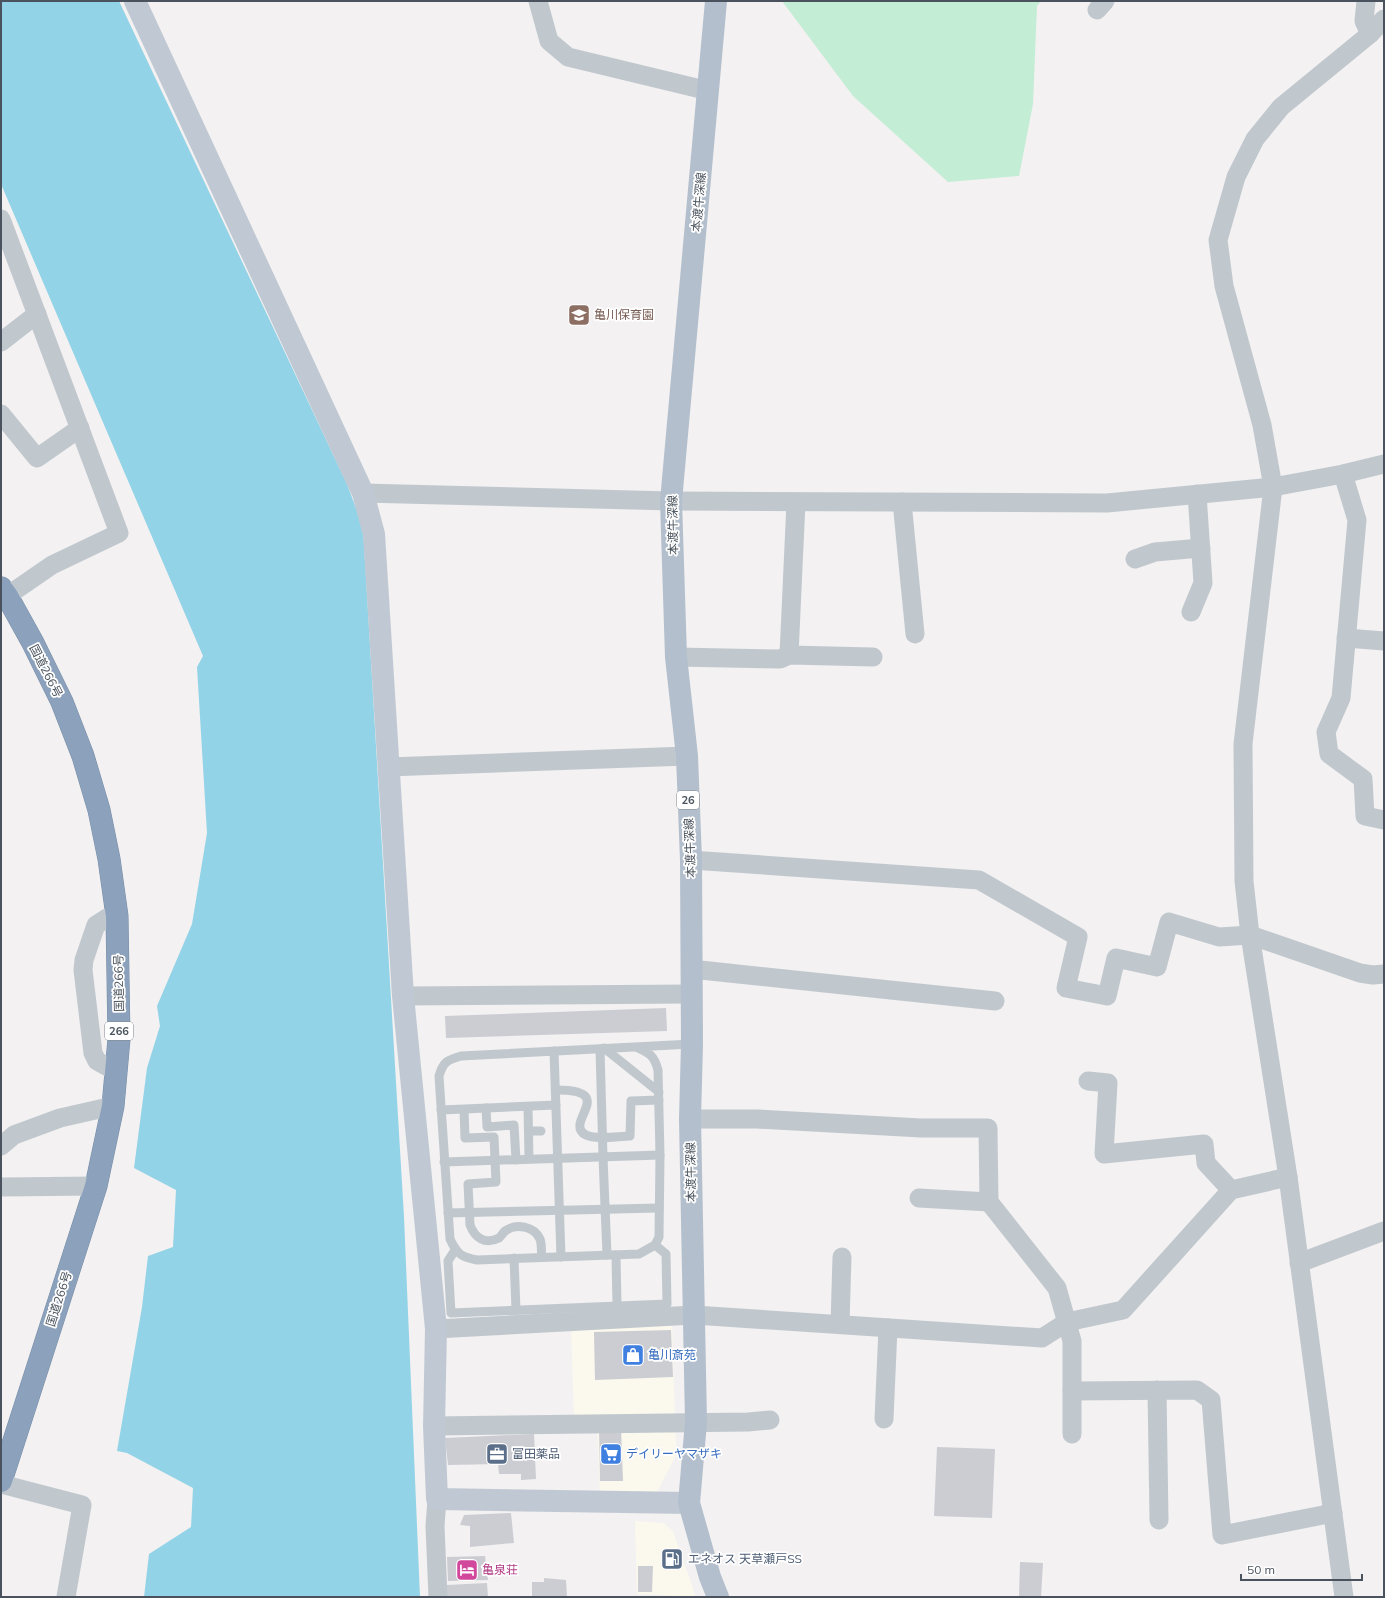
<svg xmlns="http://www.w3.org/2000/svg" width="1385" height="1598" viewBox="0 0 1385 1598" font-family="Mulish,'Noto Sans JP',sans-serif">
  <rect width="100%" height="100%" fill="#f3f1f1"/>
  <g fill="#fbf8ed">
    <polygon points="672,1325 675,1417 574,1420 571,1329"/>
    <polygon points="675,1426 677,1454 655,1496 600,1494 597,1427"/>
    <polygon points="635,1521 664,1523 673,1531 696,1597 637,1594"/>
  </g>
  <polygon fill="#c3edd5" points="782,1 1041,1 1037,6 1033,104 1019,176 948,182 853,96"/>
  <polygon fill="#93d3e7" points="1,1 119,1 347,484 363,527 404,1217 420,1597 144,1597 149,1554 191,1527 193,1488 127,1453 117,1451 142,1307 148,1256 173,1247 176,1190 134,1168 147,1068 160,1026 157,1006 192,924 207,833 197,667 203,656 1,184"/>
  <g fill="#cbcdd3">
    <polygon points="666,1008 667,1031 446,1038 445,1016"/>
    <polygon points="671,1330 673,1377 595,1380 594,1332"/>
    <polygon points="599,1428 621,1428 623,1481 600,1481"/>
    <polygon points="534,1434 536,1479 521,1480 521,1474 499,1474 498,1464 448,1465 445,1438"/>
    <polygon points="937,1447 995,1449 992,1518 934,1516"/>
    <polygon points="511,1513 514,1543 470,1547 470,1526 460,1525 464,1515"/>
    <polygon points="676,1548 681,1566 669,1569 663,1551"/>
    <polygon points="485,1556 488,1580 448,1581 447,1557"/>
    <polygon points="1020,1562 1043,1563 1041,1597 1019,1597"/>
    <polygon points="638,1566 653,1566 652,1592 638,1592"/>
    <polygon points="544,1578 566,1580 567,1597 532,1597 532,1582 544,1582"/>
    <polygon points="487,1583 488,1597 447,1597 447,1585"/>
  </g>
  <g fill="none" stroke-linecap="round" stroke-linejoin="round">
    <g stroke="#778da8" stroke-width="23">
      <polyline id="highway" points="1,588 7,596 33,643 62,702 83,756 99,810 109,859 117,916 119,1039 113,1106 96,1186 1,1481"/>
    </g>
    <g stroke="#c0c8ce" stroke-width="9">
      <path d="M636 1047C649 1053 654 1055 658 1070L660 1155 659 1237 655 1245 639 1254 477 1260C461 1257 457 1254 450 1239L439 1076C443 1062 447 1060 461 1056 538 1052 615 1048 692 1044"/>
      <polyline points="604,1048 659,1092"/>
      <polyline points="600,1049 603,1157 607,1255"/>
      <polyline points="554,1051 561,1257"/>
      <path d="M556 1090C620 1090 562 1123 586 1135 596 1140 619 1136 630 1136L631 1101 659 1100"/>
      <polyline points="528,1107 529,1159"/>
      <polyline points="486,1108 487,1127 514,1125 516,1160"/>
      <polyline points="441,1110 556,1105"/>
      <path d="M464 1110 465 1138 494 1137 496 1182 468 1184 470 1225C475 1238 485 1245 499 1238 501 1236 503 1233 505 1231 516 1223 534 1226 540 1239 542 1244 541 1252 542 1257"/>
      <polyline points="529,1131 541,1131"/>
      <polyline points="444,1162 660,1155"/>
      <polyline points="448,1213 659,1208"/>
      <polyline points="455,1250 448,1261 451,1313 667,1304 666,1254 655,1245"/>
      <polyline points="616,1255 617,1306"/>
      <polyline points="514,1258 516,1310"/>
    </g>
    <g stroke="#c0c8ce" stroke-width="19">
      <polyline points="538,1 549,41 568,57 709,91"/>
      <polyline points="1366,1 1364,21 1370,34"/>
      <polyline points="1097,10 1105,1"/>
      <polyline points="1,219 119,533 52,565 7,596"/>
      <polyline points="1,342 37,314"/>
      <polyline points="1,414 37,458 80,428"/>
      <polyline points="1343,474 1357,520 1341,698 1326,732 1329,754 1363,779 1365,816 1384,820"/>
      <polyline points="363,493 671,501 1107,503 1273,487 1343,474 1384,464"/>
      <polyline points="902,502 915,634"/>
      <polyline points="1135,559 1155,552 1201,548"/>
      <polyline points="1191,612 1203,583 1197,494"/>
      <polyline points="1346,638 1384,641"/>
      <polyline points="789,655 796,502"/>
      <polyline points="676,657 780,659 789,655 873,657"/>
      <polyline points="388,767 687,756"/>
      <polyline points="691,860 979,880 1078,937 1066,988 1107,996 1116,958 1157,967 1169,922 1219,937 1250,935 1360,973 1373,975 1384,974"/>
      <polyline points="691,969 995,1001"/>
      <polyline points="403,996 691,994"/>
      <polyline points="117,1072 97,1061 93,1053 83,970 84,960 96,925 107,918 117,916"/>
      <polyline points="1088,1081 1108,1083 1104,1154 1204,1144 1206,1163 1231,1190"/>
      <polyline points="690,1119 757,1119 921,1128 988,1128 989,1202 1057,1288 1072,1341 1072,1434"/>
      <polyline points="1,1146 14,1135 60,1118 113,1106"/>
      <polyline points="1,1187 96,1186"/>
      <polyline points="919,1198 989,1202"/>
      <polyline points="1299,1263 1384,1231"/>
      <polyline points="840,1324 842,1257"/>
      <polyline points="436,1329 694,1315 1042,1338 1067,1322 1123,1310 1231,1190 1288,1177"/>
      <polyline points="1157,1390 1159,1520"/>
      <polyline points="1072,1391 1197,1390 1211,1400 1222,1535 1333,1513"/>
      <polyline points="884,1419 888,1328"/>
      <polyline points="434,1426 748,1422 770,1420"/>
      <polyline points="1,1484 82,1505 66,1597"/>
      <polyline points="437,1499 435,1526 438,1597"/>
      <polyline points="1344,1597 1288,1177 1250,935 1244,881 1243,744 1273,487 1262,425 1224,286 1218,240 1236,177 1255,139 1281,107 1370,34 1384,19"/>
    </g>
    <polyline stroke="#c0c9d3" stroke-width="22" points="135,1 363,493 374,534 403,996 436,1329 434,1426 437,1499 689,1503"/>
    <polyline stroke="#b3bfcd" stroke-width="22" points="716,1 671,501 676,657 687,756 691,860 692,1044 690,1119 696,1422 689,1503 710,1577 718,1597"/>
    <use href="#highway" stroke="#8ca2bc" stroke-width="22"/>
  </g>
  <defs>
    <g id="school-square" transform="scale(1.15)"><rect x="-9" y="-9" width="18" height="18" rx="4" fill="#8d6e63" stroke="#fff"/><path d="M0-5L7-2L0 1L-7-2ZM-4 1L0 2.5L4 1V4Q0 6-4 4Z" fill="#fff"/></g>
    <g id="shop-square" transform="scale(1.15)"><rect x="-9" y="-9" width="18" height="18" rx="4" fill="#3f7fe0" stroke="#fff"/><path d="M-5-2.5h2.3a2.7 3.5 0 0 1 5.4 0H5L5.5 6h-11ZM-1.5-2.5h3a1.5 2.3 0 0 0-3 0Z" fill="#fff"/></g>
    <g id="office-square" transform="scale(1.15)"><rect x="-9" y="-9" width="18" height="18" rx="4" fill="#5c6f8a" stroke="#fff"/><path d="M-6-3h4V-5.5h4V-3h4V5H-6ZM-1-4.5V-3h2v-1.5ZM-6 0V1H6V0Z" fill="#fff"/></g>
    <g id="supermarket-square" transform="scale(1.15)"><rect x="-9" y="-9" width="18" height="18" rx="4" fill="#3f7fe0" stroke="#fff"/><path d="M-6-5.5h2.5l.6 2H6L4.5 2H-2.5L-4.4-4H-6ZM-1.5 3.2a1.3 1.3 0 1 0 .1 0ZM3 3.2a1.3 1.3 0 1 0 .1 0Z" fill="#fff"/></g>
    <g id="fuel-square" transform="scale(1.15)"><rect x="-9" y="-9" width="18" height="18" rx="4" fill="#5c6f8a" stroke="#fff"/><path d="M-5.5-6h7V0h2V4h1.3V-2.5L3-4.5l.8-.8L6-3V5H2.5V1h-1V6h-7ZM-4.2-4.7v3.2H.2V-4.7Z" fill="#fff"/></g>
    <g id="hotel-square" transform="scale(1.15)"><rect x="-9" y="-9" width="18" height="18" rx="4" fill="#d1479c" stroke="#fff"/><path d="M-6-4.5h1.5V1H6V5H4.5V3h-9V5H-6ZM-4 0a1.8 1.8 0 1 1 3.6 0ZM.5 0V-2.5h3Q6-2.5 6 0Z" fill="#fff"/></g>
  </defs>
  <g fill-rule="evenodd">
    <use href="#school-square" x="579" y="315"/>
    <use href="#shop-square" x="633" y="1355"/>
    <use href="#office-square" x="497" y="1454"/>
    <use href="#supermarket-square" x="611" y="1454"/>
    <use href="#fuel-square" x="672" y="1559"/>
    <use href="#hotel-square" x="467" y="1570"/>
  </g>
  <g text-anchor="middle" stroke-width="3.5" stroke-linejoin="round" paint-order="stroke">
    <g fill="#fff" stroke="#80878e" stroke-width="1">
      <rect x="677" y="791" width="22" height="18" rx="3"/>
      <rect x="105" y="1022" width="28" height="18" rx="3"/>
    </g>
    <g font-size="11" font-weight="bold" fill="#4a535d">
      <text x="688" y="804">26</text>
      <text x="119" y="1035">266</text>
    </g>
    <g font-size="12" fill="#4a535d" stroke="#fff">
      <text transform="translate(699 202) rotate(-85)" y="4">本渡牛深線</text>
      <text transform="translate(673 525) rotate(-91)" y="4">本渡牛深線</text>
      <text transform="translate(46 671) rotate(63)" y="4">国道266号</text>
      <text transform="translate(690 848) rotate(-92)" y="4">本渡牛深線</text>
      <text transform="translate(119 983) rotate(-91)" y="4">国道266号</text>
      <text transform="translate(691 1172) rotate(-91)" y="4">本渡牛深線</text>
      <text transform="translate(59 1299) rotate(-72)" y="4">国道266号</text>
    </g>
    <g font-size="12" fill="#785e54" stroke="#fff" text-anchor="start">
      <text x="594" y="319">亀川保育園</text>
    </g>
    <g font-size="12" fill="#366cbe" stroke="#fff" text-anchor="start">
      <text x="648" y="1359">亀川斎苑</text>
      <text x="626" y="1458">デイリーヤマザキ</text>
    </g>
    <g font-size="12" fill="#4e5e75" stroke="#fff" text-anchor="start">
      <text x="512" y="1458">富田薬品</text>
      <text x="688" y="1563">エネオス 天草瀬戸SS</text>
    </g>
    <g font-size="12" fill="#b23c85" stroke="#fff" text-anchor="start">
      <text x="482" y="1574">亀泉荘</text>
    </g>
  </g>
  <rect width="1385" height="1598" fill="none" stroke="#4a535d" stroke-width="4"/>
  <path d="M1241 1574v6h121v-6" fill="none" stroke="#4a535d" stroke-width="2"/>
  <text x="1247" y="1574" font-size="12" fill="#4a535d" stroke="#ffffff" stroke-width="3" paint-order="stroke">50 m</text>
</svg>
